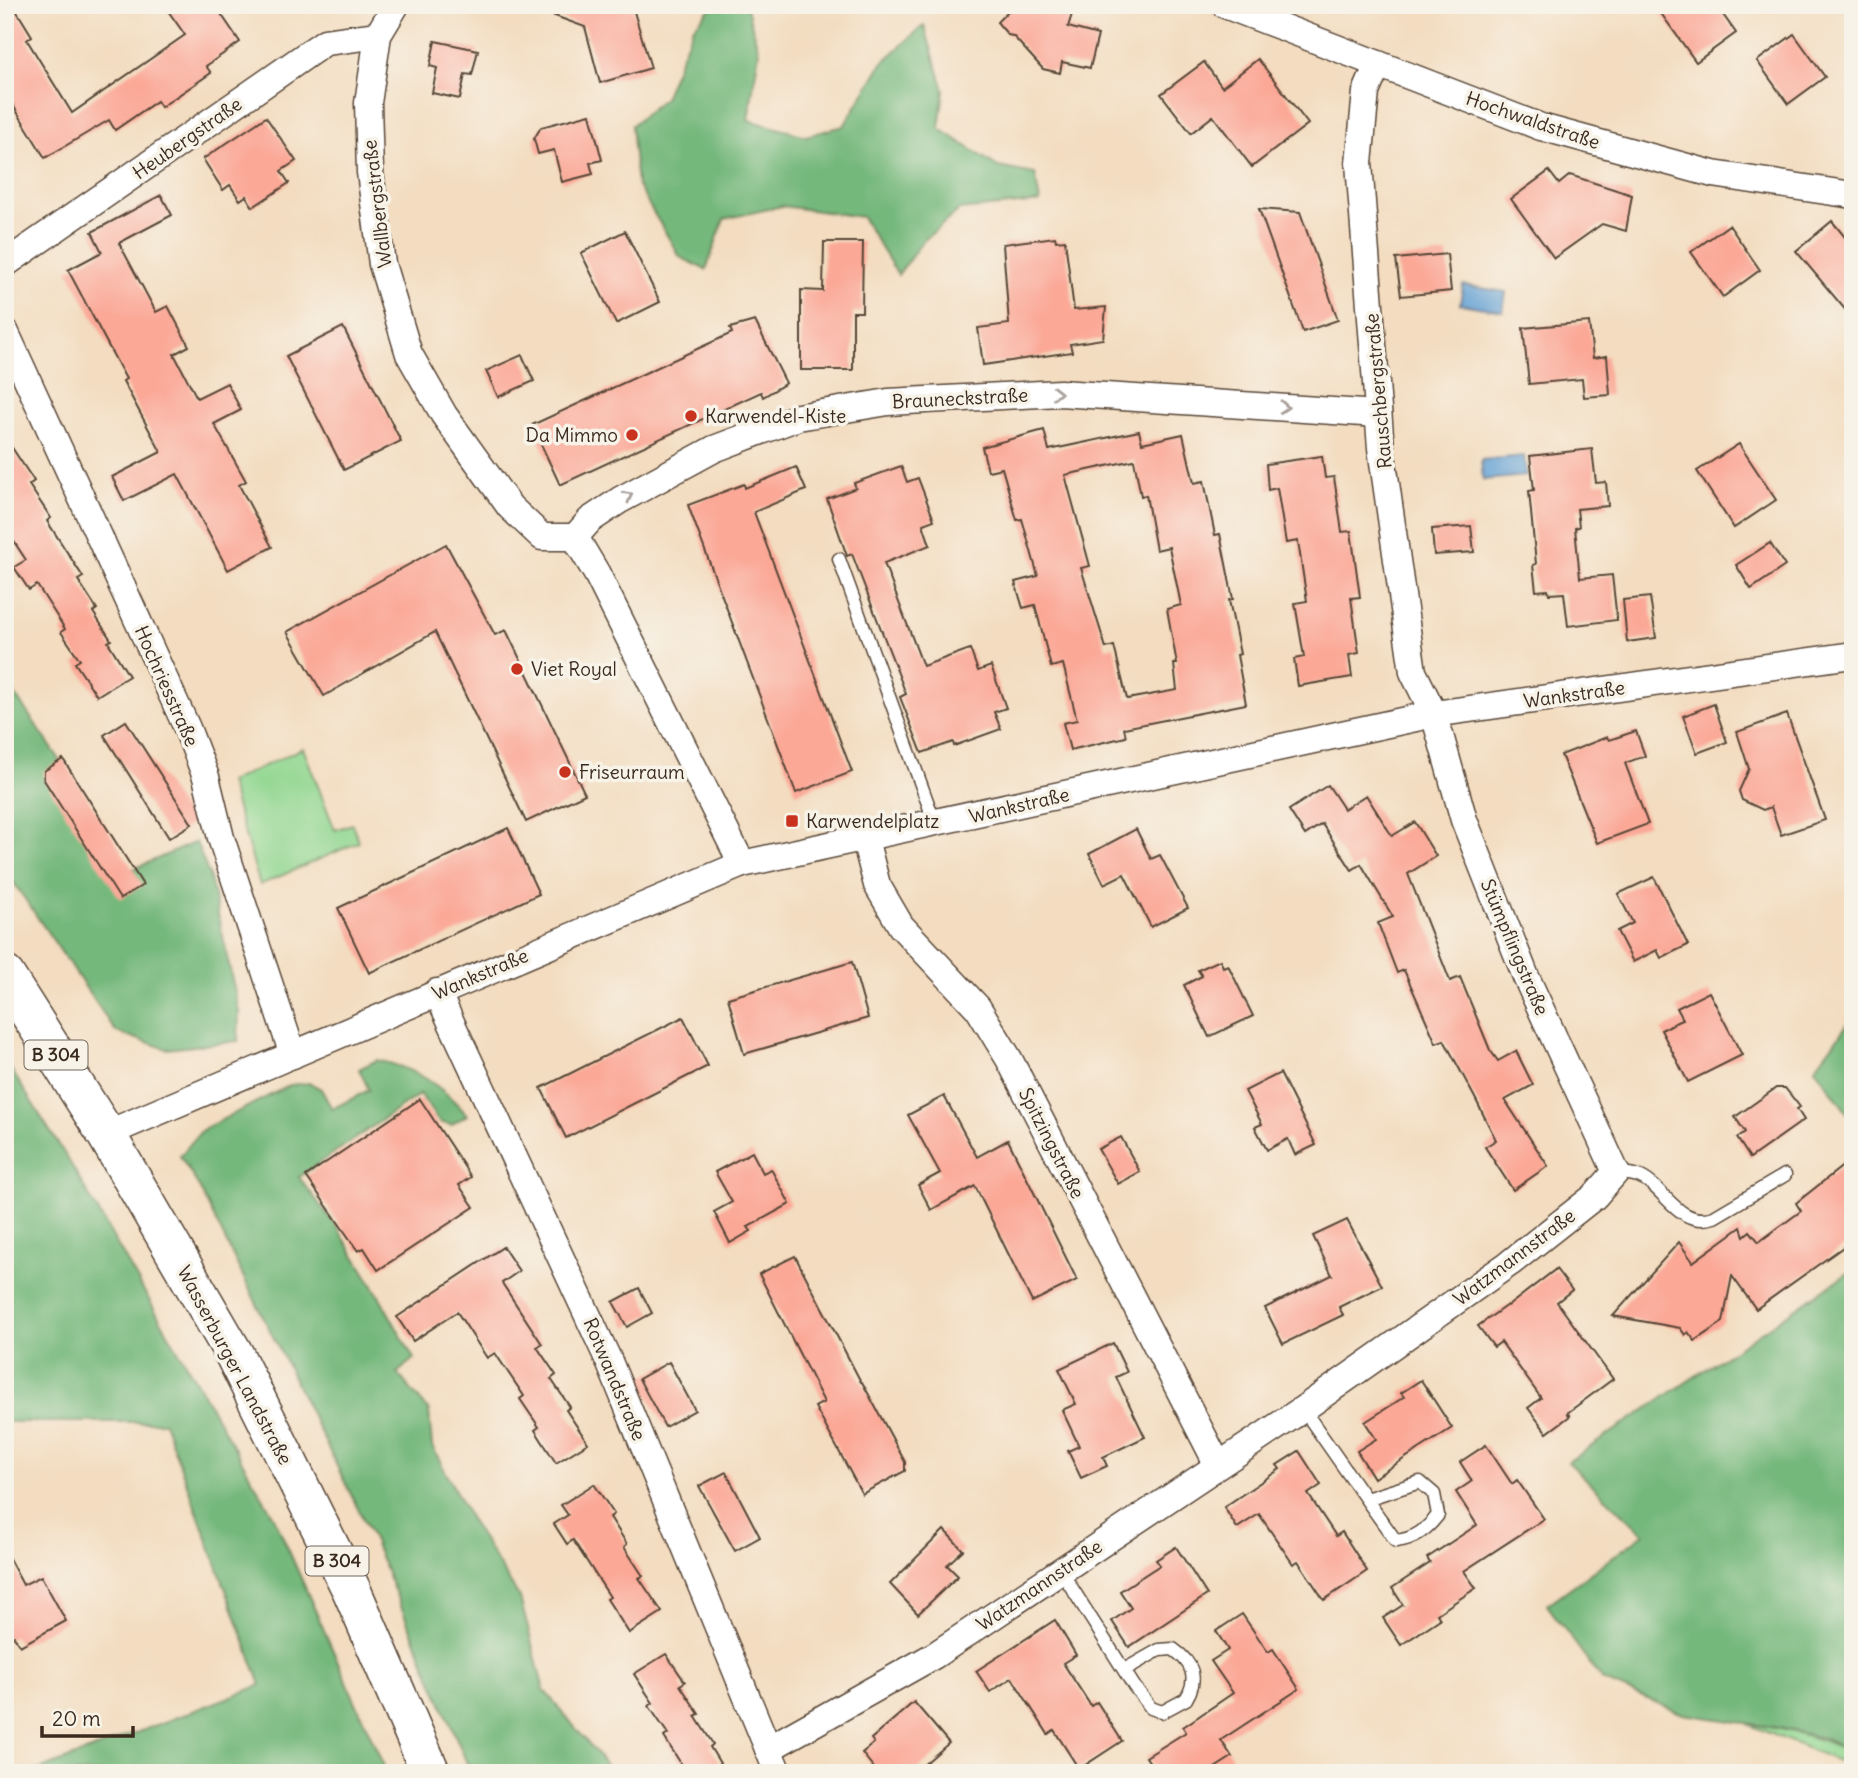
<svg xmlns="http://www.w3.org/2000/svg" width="1858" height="1778" viewBox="0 0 1858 1778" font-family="Delius,sans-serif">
  <rect width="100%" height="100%" fill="#f7f3e8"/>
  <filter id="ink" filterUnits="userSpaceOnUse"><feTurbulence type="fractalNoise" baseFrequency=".0143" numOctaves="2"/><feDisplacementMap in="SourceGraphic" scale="14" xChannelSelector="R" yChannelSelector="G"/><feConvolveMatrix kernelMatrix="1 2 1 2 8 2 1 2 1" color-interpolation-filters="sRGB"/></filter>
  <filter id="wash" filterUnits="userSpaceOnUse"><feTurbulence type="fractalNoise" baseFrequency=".00686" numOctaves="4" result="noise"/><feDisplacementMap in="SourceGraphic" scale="28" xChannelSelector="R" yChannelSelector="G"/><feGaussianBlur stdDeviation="1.57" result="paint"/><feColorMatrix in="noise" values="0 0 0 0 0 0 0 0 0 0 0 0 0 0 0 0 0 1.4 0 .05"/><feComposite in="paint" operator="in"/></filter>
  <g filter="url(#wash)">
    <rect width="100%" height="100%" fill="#f3dcbf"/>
    <g fill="#92d791" stroke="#668058" stroke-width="2">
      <polygon points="303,748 335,830 352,824 359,842 260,885 229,782"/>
      <path d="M1747 1724C1787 1729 1817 1736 1853 1753V1767Z"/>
    </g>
    <g fill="#75b87b" stroke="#58714c" stroke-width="2">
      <polygon points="713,5 746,5 759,52 748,120 806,136 844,126 883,62 924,25 944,90 939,128 998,167 1035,174 1040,202 959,210 922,242 898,275 862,217 782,206 724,219 706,270 680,257 637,185 631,126 664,98 693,28"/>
      <polygon points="5,680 58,757 97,858 131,870 196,842 210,878 239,1011 238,1041 167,1049 116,1032 5,870"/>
      <polygon points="1853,1017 1853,1121 1815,1068"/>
      <polygon points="5,1060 69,1161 274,1517 387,1773 31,1773 261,1685 164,1422 5,1422"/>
      <path d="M377 1060C415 1068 442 1085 467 1115L451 1125 439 1122 420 1094 299 1177 339 1230 378 1294 414 1359 397 1373 429 1411 432 1446 471 1521 520 1598 544 1690 608 1767V1773H471L371 1535 198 1185 180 1156 202 1130 290 1085 310 1083 321 1089 332 1109 369 1090 359 1069Z"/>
      <polygon points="1853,1270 1853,1753 1823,1738 1780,1728 1683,1714 1602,1680 1547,1605 1644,1534 1568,1462"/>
    </g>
    <g fill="#64a0d4" stroke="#506579" stroke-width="2">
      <polygon points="1463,285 1506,292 1503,311 1460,304"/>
      <polygon points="1524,456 1526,476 1483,480 1481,460"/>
    </g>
    <g id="blocks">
      <g fill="#fba897" fill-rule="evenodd">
        <polygon points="5,5 13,5 32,36 27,40 72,113 185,35 164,5 215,5 240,42 206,66 211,73 161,107 157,101 115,130 109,120 45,158 5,92"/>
        <polygon points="533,5 632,5 651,68 600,83 585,27 533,8"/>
        <polygon points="1014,5 1051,5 1055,10 1072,14 1068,27 1098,35 1090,68 1062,62 1060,73 1043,69 1013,36 1008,35 997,22"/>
        <polygon points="1655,5 1716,5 1736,33 1696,62"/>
        <polygon points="1794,34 1825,77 1788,104 1757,61"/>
        <polygon points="435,41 478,50 472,75 465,74 460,99 432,93 437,68 430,66"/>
        <polygon points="1258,59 1308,124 1252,167 1213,116 1191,133 1161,94 1204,62 1222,87"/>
        <polygon points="590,114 602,160 590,163 593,174 562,182 554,150 538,154 534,139 541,127"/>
        <polygon points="266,117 296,161 281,171 289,183 253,207 246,196 240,200 230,185 223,190 203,159"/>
        <polygon points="1549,171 1559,184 1570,175 1632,195 1626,231 1602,224 1554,258 1511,199"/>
        <polygon points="161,195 172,215 119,243 156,312 168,306 189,346 174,354 197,398 227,383 241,410 214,424 246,481 239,485 272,547 228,570 177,474 124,501 112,477 161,452 123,381 126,379 68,270 102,252 92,232"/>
        <polygon points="1259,209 1300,212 1338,320 1303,332"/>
        <polygon points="1832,221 1853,247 1853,319 1796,251"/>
        <polygon points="1729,225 1760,270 1723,297 1691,252"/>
        <polygon points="625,231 660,302 616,324 581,253"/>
        <polygon points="1055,237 1056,241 1065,240 1074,310 1106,307 1103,339 1070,344 1072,352 983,365 978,328 1009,324 1003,244"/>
        <polygon points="824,242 863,242 862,312 853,312 853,370 801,370 801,290 823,291"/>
        <polygon points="1447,254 1451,291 1401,296 1396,259"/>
        <polygon points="755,321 786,383 763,397 761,392 560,485 532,425 732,333 730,328"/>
        <polygon points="1589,322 1593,358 1607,356 1610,395 1584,397 1582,379 1529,384 1523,328"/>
        <polygon points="343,327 401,441 344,470 286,356"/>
        <polygon points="522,355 534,381 498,397 486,371"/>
        <path d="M1044 430 1049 450 1139 431 1142 443 1183 434 1194 483 1204 481 1215 535 1220 534 1233 599 1229 600 1240 654 1237 655 1246 704 1124 728 1126 737 1070 750 1063 723 1077 720 1063 664 1051 667 1035 605 1023 608 1015 582 1038 576 1022 519 1017 520 1002 468 988 471 982 447ZM1134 460 1141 496 1146 495 1156 550 1169 547 1181 605 1167 609 1177 664H1174L1177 690 1127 699 1114 646 1106 648 1081 568 1090 566 1065 475Z"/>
        <polygon points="5,437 34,481 29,485 51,518 47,521 83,577 78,580 97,609 93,612 111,640 108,642 129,676 97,696 75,663 80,660 61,632 65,629 37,585 29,590 14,567 26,560 5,528"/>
        <polygon points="1739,444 1776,500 1734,528 1697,471"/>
        <polygon points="1592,449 1596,483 1606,482 1608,506 1577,509 1579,527 1575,528 1580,578 1612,575 1617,620 1568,626 1564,593 1549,594 1548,590 1536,591 1533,565 1536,564 1529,491 1534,490 1530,456"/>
        <polygon points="1322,456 1325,478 1334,477 1342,532 1351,531 1360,597 1351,598 1359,653 1349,655 1352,677 1298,686 1294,659 1304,657 1295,603 1307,601 1298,541 1286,543 1277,488 1268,490 1266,464"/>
        <polygon points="901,466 907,482 918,478 934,520 923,524 930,545 884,563 923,666 970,649 978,671 991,666 1006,708 994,712 1001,729 954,746 953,742 922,753 900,697 906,694 852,554 847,556 827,499 856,488 854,483"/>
        <polygon points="796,467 806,490 754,512 852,772 796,793 688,505 744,484 745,488"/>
        <polygon points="1471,526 1474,552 1434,555 1432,529"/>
        <polygon points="1770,543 1785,566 1751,589 1736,565"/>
        <polygon points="446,544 495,635 506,630 585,794 526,822 435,632 324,696 287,632"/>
        <polygon points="1650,597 1656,638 1627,642 1623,600"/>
        <polygon points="1714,704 1727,742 1697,753 1683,716"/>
        <polygon points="1787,714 1825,820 1781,835 1771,807 1763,810 1742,800 1739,791 1749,769 1737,732"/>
        <polygon points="126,721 192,824 169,838 104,735"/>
        <polygon points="1636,731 1645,756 1625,763 1648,824 1597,843 1561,755 1607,737 1609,740"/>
        <polygon points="63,759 143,885 120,899 44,780 44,771"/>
        <polygon points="1328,785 1344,809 1366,795 1392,836 1415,822 1436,856 1408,874 1450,981 1460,977 1490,1050 1498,1061 1516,1051 1533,1085 1505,1100 1548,1166 1513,1190 1485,1147 1496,1140 1475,1098 1444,1040 1436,1043 1404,970 1397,973 1378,923 1393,917 1361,864 1352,870 1322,824 1305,835 1289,810"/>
        <polygon points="508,828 539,894 369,973 338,908"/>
        <polygon points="1136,829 1151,859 1160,855 1188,908 1151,927 1124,874 1104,884 1089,854"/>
        <polygon points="1654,877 1688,945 1661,958 1657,950 1633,962 1617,931 1633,923 1618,894"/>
        <polygon points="1220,960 1223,967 1228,965 1253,1016 1209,1037 1184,985 1202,976 1198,970"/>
        <polygon points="852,962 868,1018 744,1054 728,998"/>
        <polygon points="1709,992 1742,1055 1688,1082 1661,1030 1683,1019 1677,1008"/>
        <polygon points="683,1017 708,1066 566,1138 541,1088"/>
        <polygon points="1280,1073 1316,1145 1295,1155 1288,1139 1267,1150 1255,1127 1262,1124 1245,1091"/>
        <polygon points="1776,1088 1785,1088 1800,1107 1797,1109 1804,1120 1750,1158 1737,1138 1745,1132 1735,1117"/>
        <polygon points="944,1096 977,1157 1008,1140 1077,1280 1032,1302 975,1186 931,1210 918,1185 940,1173 908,1115"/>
        <polygon points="420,1099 471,1177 459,1185 474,1207 378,1270 364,1248 358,1251 306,1176"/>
        <polygon points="1121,1137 1140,1172 1118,1184 1098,1149"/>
        <polygon points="752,1152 763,1173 771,1169 790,1204 748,1227 751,1231 730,1243 714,1212 732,1202 715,1172"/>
        <polygon points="1844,1165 1853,1177 1853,1240 1756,1309 1732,1276 1723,1322 1695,1341 1688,1332 1685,1335 1680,1328 1613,1316 1679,1242 1693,1262 1741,1227 1744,1236 1750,1231 1759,1242 1801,1211 1796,1203"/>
        <polygon points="1347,1220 1382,1286 1339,1307 1343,1315 1283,1344 1265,1308 1332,1275 1313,1236"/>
        <polygon points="503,1247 519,1271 502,1283 542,1344 537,1347 556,1375 551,1379 570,1407 566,1410 588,1443 556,1463 535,1430 539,1427 520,1399 524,1396 495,1353 487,1358 457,1312 413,1341 397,1317"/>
        <polygon points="795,1256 861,1382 862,1382 905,1462 905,1471 862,1494 815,1407 824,1402 759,1274"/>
        <polygon points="1556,1269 1572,1290 1557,1302 1613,1379 1567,1413 1570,1416 1547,1433 1528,1408 1541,1398 1501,1342 1494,1347 1478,1326 1507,1305 1508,1306"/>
        <polygon points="639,1288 652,1313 627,1327 613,1302"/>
        <polygon points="1113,1343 1127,1372 1116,1377 1145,1437 1103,1457 1107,1466 1081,1478 1068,1451 1079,1446 1062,1410 1076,1404 1059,1369"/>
        <polygon points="669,1362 695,1410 665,1427 639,1379"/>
        <polygon points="1421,1380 1452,1428 1374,1478 1357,1451 1376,1439 1365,1422 1404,1397 1401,1393"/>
        <polygon points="1486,1445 1512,1484 1517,1480 1544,1519 1464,1571 1476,1588 1437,1614 1440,1619 1401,1645 1383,1618 1403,1605 1392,1588 1430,1563 1427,1558 1477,1525 1456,1492 1472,1481 1460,1462"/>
        <polygon points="1299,1451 1321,1485 1308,1494 1336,1536 1342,1532 1367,1571 1324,1600 1298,1561 1293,1564 1259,1514 1237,1528 1224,1507 1280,1469 1277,1465"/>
        <polygon points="726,1472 760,1537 735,1551 699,1486"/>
        <polygon points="594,1484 614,1514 610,1517 627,1544 624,1547 643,1576 639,1578 662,1612 629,1633 607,1599 610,1597 573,1540 567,1544 554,1524 568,1515 561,1505"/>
        <polygon points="944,1530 963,1550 947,1565 958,1576 918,1614 890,1584"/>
        <polygon points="1176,1547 1207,1595 1129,1647 1112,1621 1131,1608 1120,1591 1160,1565 1156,1560"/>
        <polygon points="5,1551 23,1585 41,1576 66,1621 20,1646 14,1636 5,1641"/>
        <polygon points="1242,1614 1268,1652 1273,1649 1299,1689 1221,1740 1232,1757 1207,1773 1157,1773 1146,1757 1186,1732 1183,1727 1233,1693 1211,1661 1228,1650 1216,1631"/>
        <polygon points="1055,1620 1076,1655 1063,1663 1091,1706 1097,1702 1122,1741 1079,1769 1054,1730 1048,1734 1012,1678 990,1692 976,1671"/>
        <polygon points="666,1654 685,1682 680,1685 699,1714 695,1716 713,1744 710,1747 726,1773 687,1773 664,1737 668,1734 649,1706 653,1703 634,1674"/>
        <polygon points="914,1702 949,1743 914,1773 878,1773 862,1753 874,1743 871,1739"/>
      </g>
    </g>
  </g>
  <g filter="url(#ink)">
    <use href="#blocks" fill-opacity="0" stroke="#574536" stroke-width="2"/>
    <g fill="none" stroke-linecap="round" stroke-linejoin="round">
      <g stroke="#574536" stroke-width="15">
        <g id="lane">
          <polyline points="839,559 935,823"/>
          <path d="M1616 1172C1623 1173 1632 1174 1638 1176 1664 1185 1678 1229 1714 1217L1785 1175"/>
          <path d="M1303 1409 1366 1499 1420 1482 1434 1494 1438 1515C1427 1529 1415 1539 1396 1541L1366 1499"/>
          <path d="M1061 1571 1134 1686 1151 1708 1162 1712 1186 1699C1199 1678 1192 1662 1173 1649L1159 1650 1124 1670"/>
        </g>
      </g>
      <g stroke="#574536" stroke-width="29">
        <g id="street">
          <polyline points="396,5 378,35 368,103 370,172 382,264 409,354 444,415 510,507 542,537 575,537"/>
          <polyline points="1225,5 1541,127 1713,174 1853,195"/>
          <polyline points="5,264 325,42 378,35"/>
          <polyline points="5,331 187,728 206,777 221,838 293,1055"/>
          <polyline points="575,537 590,520 620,500 714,449 798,417 888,402 1060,393 1378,414"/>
          <polyline points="575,537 597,574 742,864"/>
          <polyline points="865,839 877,885 901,926 978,1008 1009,1059 1218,1465"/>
          <polyline points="437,992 608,1359 778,1773"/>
          <polyline points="106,1134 742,864 1434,714 1853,655"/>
          <polyline points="768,1749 935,1655 1303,1409 1510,1263 1595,1196 1616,1172 1526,977 1464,820 1434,714 1413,672 1381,448 1359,163 1366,92 1378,64"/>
        </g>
      </g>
      <g stroke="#574536" stroke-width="41">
        <polyline id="primary" points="5,975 106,1134 234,1354 351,1589 431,1773"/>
      </g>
      <use href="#lane" stroke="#fff" stroke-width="12"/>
      <use href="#street" stroke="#fff" stroke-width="26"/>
      <use href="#primary" stroke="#fff" stroke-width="38"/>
    </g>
    <defs><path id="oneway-chevron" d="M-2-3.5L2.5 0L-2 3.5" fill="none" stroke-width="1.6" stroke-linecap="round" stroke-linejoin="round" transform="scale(1.75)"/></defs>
    <g stroke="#a79f9a">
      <use href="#oneway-chevron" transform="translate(1057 393)"/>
      <use href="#oneway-chevron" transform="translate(1284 407) rotate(4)"/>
      <use href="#oneway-chevron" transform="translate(628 496) rotate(-29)"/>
    </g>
  </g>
  <g fill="#c8321e" stroke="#f7f3e8" stroke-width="2.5">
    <circle cx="691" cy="416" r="7"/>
    <circle cx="632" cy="435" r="7"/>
    <circle cx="517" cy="669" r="7"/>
    <circle cx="565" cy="772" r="7"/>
    <rect x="785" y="814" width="14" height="14" rx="3.5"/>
  </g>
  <g text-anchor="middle" stroke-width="7" stroke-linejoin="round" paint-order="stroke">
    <g fill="#f7f3e8" stroke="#73665b" stroke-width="2">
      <rect x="24.5" y="1040.5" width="63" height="29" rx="5"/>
      <rect x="305.5" y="1546.5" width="63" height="29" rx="5"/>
    </g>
    <g font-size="18" font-weight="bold" fill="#3b2a1e">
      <text x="56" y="1061">B 304</text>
      <text x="337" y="1567">B 304</text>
    </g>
    <g font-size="19" fill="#3b2a1e" stroke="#f7f3e8">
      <text transform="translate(1533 120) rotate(19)" y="7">Hochwaldstraße</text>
      <text transform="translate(187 138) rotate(-35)" y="7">Heubergstraße</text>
      <text transform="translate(377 204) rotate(-97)" y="7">Wallbergstraße</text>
      <text transform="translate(1378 391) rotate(-95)" y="7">Rauschbergstraße</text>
      <text transform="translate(960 398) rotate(-3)" y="7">Brauneckstraße</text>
      <text transform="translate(167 686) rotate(66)" y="7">Hochriesstraße</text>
      <text transform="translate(1574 694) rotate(-8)" y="7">Wankstraße</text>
      <text transform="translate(1019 805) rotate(-13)" y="7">Wankstraße</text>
      <text transform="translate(1515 947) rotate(67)" y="7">Stümpflingstraße</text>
      <text transform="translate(480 974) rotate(-23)" y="7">Wankstraße</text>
      <text transform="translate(1052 1143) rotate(63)" y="7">Spitzingstraße</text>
      <text transform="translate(1514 1257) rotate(-37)" y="7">Watzmannstraße</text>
      <text transform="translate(235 1365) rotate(62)" y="7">Wasserburger Landstraße</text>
      <text transform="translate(615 1379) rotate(67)" y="7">Rotwandstraße</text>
      <text transform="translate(1039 1585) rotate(-34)" y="7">Watzmannstraße</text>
    </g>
    <g font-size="19" fill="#3b2a1e" stroke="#f7f3e8" text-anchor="start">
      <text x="705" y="423">Karwendel-Kiste</text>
      <text x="618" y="442" text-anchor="end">Da Mimmo</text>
      <text x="531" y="676">Viet Royal</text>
      <text x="579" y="779">Friseurraum</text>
      <text x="806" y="828">Karwendelplatz</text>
    </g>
  </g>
  <rect width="1858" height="1778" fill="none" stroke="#f7f3e8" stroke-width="28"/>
  <path d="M42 1726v10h91v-10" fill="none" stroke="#3b2a1e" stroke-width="3.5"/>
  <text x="52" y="1726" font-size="21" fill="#3b2a1e" stroke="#f7f3e8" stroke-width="5" paint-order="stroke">20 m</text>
</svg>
